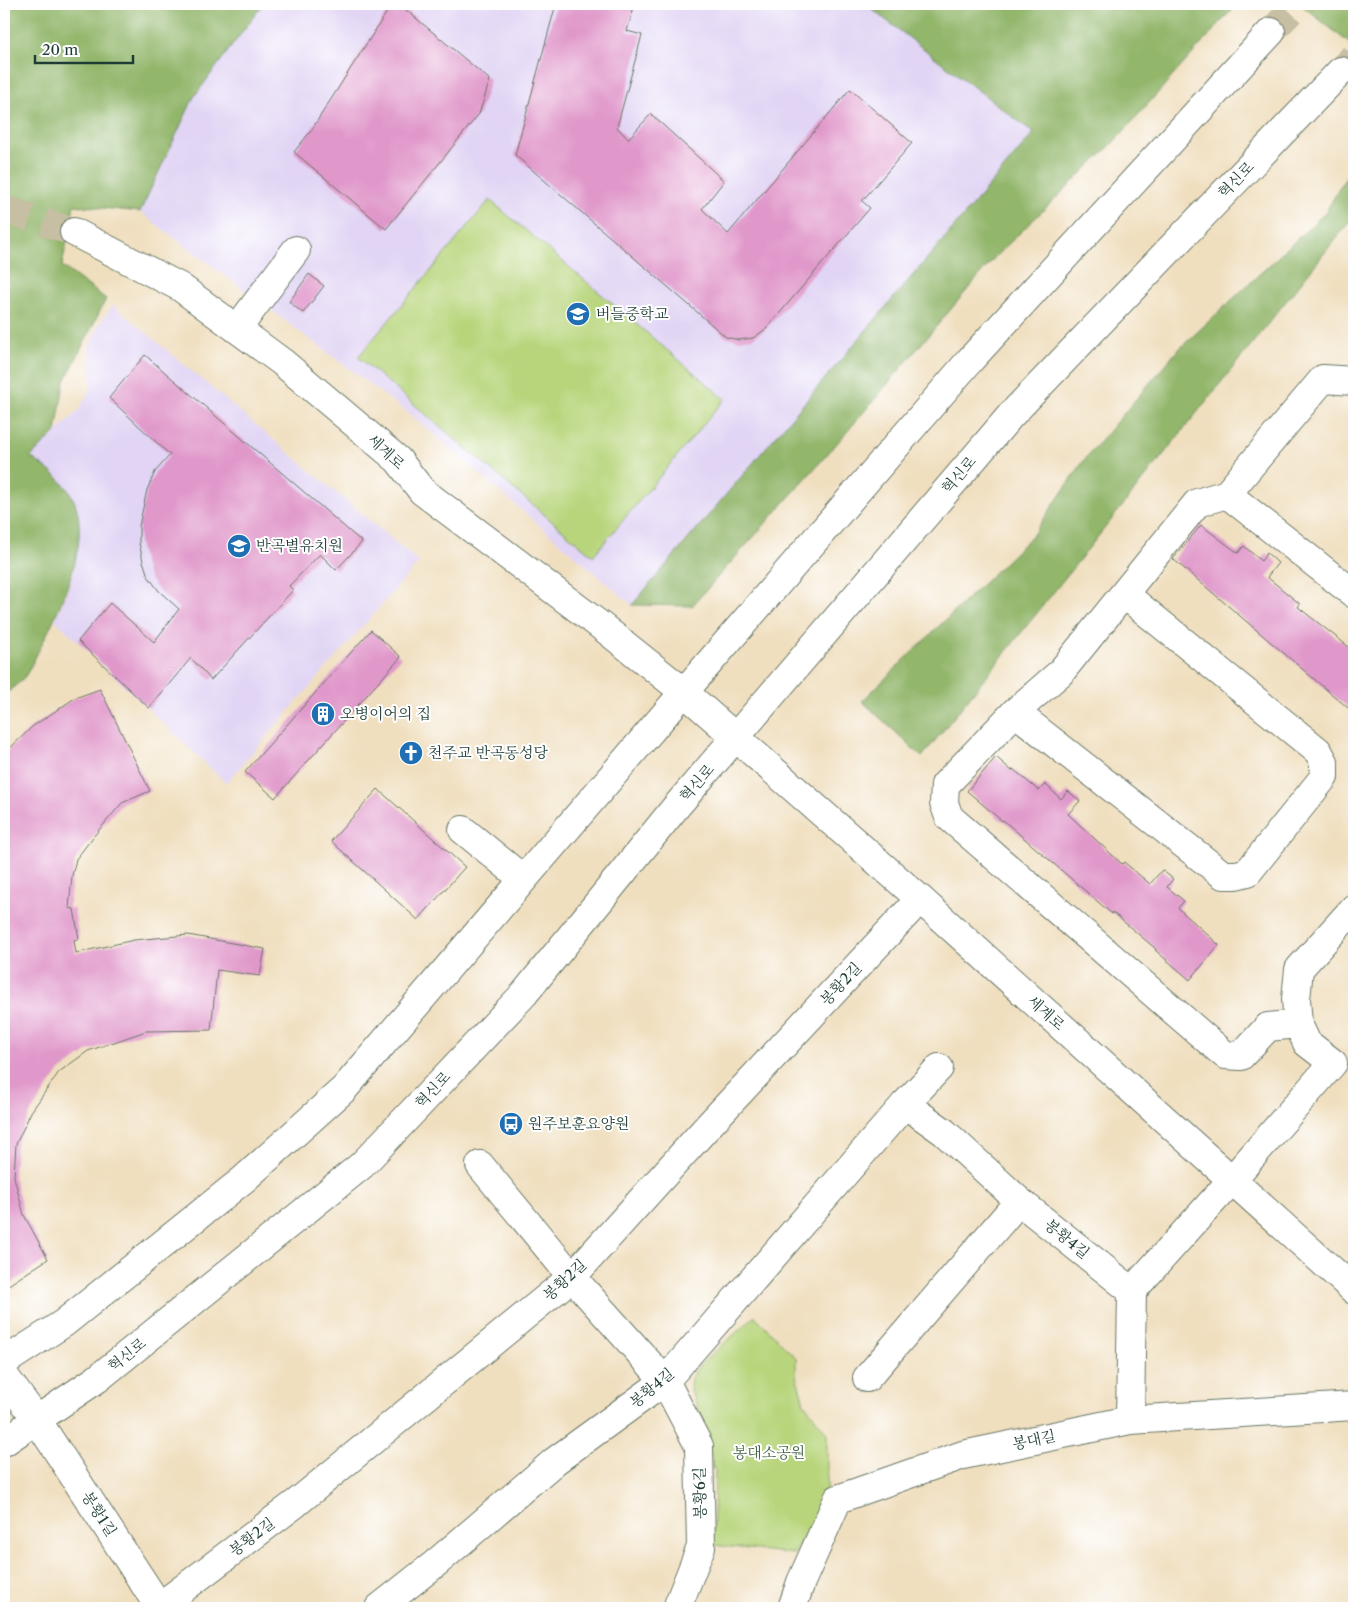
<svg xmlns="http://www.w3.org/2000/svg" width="1358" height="1612" viewBox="0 0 1358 1612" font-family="'Libre Caslon Text','Noto Serif KR',serif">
  <rect width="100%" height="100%" fill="#fff"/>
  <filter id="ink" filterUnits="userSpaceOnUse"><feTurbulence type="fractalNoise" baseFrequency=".02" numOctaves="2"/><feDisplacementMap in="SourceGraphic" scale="10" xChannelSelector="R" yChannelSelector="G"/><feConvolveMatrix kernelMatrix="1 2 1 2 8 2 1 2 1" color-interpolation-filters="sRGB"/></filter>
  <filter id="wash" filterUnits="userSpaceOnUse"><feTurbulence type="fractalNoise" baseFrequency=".0096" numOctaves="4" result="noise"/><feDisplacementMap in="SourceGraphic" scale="20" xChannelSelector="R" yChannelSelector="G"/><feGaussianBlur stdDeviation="1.12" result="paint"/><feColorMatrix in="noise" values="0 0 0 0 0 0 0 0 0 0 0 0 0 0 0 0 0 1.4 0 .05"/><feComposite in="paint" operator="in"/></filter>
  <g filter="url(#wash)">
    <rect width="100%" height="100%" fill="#f0dfbf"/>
    <g fill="#e1d4f4">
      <polygon points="263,4 865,4 1034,133 632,605 412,416 140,212 194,97"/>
      <polygon points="113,305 419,562 226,783 55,620 66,594 74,569 79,531 31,457 79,410 90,389 91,370 89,348 98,326"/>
    </g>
    <g fill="#b8d57b" stroke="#6c8958">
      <polygon points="490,200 725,399 593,556 358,357"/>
      <polygon points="755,1316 796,1358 796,1375 804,1403 827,1433 827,1496 794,1554 713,1545 715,1471 697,1406 690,1390 691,1378 699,1366"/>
    </g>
    <g fill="#92b66b" stroke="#587a50">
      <path d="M4 4H263L194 97 140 212 74 205 62 266 106 299 64 383 56 432 31 457C48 470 67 481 75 503 91 545 59 610 40 648 35 657 31 667 26 675 20 683 11 689 4 696Z"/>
      <polygon points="865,4 1237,4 1114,142 996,256 840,440 692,606 632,605 1034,133"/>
      <polygon points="1300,4 1354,4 1354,47"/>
      <polygon points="1354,163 1354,216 922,757 862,701 1032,536 1085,459 1177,351 1325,213"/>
    </g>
    <g id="blocks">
      <g fill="#e097ca">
        <polygon points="392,4 399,4 490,80 479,114 386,229 294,152 310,132"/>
        <polygon points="556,4 635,4 627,31 642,35 617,127 628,139 651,114 724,181 702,209 728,234 850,89 912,143 862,201 870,208 766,329 753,338 739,340 726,337 515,155"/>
        <polygon points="309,274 324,286 303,313 289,302"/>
        <polygon points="145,355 362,542 336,570 320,554 289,586 293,590 211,680 191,658 149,708 78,641 110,603 154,642 179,609 159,591 148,576 143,561 139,543 139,526 147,490 155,472 170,455 109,398"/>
        <polygon points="1201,525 1238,553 1244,546 1261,561 1267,553 1278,563 1267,577 1300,604 1298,607 1354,651 1354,713 1173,559"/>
        <polygon points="371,630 401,657 275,798 245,772"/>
        <polygon points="100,689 150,791 122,803 93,837 76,859 72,876 69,908 74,909 79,939 74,940 76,953 134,940 188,935 265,949 260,976 217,970 211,1030 146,1031 88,1051 59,1072 31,1112 16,1144 14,1177 24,1215 48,1259 4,1288 4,754 33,726 75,698"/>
        <polygon points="996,757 1012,771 1013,769 1039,791 1045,784 1061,799 1068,791 1080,801 1068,814 1122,864 1124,862 1150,884 1162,870 1173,879 1167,887 1184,901 1178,908 1219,945 1190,980 1155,950 1156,949 1112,912 1112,914 1003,820 1002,821 967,791"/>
        <polygon points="378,789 465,867 418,920 331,841"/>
      </g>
    </g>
  </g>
  <g filter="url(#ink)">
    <use href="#blocks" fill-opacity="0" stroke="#687665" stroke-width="1"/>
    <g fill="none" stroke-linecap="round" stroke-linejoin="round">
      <g stroke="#c6bfa3" stroke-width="28" stroke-dasharray="28 14" stroke-linecap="butt">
        <polyline points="1271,32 1298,4"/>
        <polyline points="1341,71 1354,56"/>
        <polyline points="4,209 74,232"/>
      </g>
      <g stroke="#687665" stroke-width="30">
        <g id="minor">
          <polyline points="74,232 180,287 282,362 398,460 422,491 605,629 684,692 920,899 1354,1290"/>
          <polyline points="237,329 296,250"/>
          <polyline points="1227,494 1354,594"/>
          <polyline points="1015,712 1223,875 1236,875 1248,872 1324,777 1324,762 1318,751 1124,594"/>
          <polyline points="463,830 523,879"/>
          <polyline points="1298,1024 1268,1027 1241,1056 1225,1055 949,817 944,803 945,785 1015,712 1060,673 1197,503 1227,494 1323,379 1354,381"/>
          <polyline points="905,1104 944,1132 1019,1201 1132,1291"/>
          <polyline points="480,1165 572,1277 665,1381 699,1446 701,1547 677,1608"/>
          <polyline points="1132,1291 1231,1181 1333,1063 1307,1043 1298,1024 1296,999 1299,969 1354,908"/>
          <polyline points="4,1362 64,1323 244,1179 344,1089 684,692 971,359 1271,32"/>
          <polyline points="4,1375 37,1420 160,1608"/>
          <polyline points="867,1378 1019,1201"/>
          <polyline points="1130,1420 1132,1291"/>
          <polyline points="4,1442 97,1379 362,1165 524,994 675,808 1011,415 1341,71"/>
          <polyline points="159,1607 295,1504 572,1277 709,1125 920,899"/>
          <polyline points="379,1608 436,1563 555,1461 665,1381 905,1104 939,1068"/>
          <polyline points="792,1608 801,1582 838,1499 963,1455 1130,1420 1354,1406"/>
        </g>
      </g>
      <use href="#minor" stroke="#fff" stroke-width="28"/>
    </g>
  </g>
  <defs>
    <g id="school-disc" transform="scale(1.25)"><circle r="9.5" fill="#1f6fb2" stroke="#fff"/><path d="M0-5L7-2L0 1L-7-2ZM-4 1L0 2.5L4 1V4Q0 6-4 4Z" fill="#fff"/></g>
    <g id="building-disc" transform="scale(1.25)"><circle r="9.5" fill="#1f6fb2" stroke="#fff"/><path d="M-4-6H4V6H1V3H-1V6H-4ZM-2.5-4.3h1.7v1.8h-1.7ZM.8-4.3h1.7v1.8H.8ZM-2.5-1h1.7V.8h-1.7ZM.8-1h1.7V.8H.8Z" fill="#fff"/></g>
    <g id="church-disc" transform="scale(1.25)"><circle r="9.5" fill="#1f6fb2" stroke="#fff"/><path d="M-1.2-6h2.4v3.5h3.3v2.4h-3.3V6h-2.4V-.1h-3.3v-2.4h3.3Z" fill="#fff"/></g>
    <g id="bus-disc" transform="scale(1.25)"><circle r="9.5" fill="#1f6fb2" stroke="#fff"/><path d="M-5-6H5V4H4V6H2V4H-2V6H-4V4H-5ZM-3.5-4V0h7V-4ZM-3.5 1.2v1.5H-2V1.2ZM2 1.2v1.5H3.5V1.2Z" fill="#fff"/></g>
  </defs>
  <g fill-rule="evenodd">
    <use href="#school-disc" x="578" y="314"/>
    <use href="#school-disc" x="239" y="546"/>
    <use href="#building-disc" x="323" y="714"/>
    <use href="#church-disc" x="411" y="753"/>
    <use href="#bus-disc" x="511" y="1124"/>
  </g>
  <g text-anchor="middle" stroke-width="4" stroke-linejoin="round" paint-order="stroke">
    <g font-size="15" fill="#1f3d34" stroke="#fff">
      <text transform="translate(1236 180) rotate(-46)" y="5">혁신로</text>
      <text transform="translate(386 452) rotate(43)" y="5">세계로</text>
      <text transform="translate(959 475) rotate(-50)" y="5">혁신로</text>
      <text transform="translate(697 783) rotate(-49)" y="5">혁신로</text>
      <text transform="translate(841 984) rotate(-47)" y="5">봉황2길</text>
      <text transform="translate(1046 1013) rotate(42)" y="5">세계로</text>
      <text transform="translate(433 1090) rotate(-47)" y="5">혁신로</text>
      <text transform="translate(1067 1239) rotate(39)" y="5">봉황4길</text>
      <text transform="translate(565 1280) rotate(-43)" y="5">봉황2길</text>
      <text transform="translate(127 1355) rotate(-39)" y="5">혁신로</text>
      <text transform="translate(652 1388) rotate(-40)" y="5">봉황4길</text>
      <text transform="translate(1034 1440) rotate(-12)" y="5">봉대길</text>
      <text transform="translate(700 1493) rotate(-91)" y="5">봉황6길</text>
      <text transform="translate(99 1514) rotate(57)" y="5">봉황1길</text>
      <text transform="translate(252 1537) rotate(-37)" y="5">봉황2길</text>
    </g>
    <g font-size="15" fill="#1f3d34" stroke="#fff" text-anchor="start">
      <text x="596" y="319">버들중학교</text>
      <text x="256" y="551">반곡별유치원</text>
      <text x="340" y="719">오병이어의 집</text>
      <text x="428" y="758">천주교 반곡동성당</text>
      <text x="528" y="1129">원주보훈요양원</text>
    </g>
    <g font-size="15" fill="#456346" stroke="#fff">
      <text x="769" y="1458">봉대소공원</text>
    </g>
  </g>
  <rect width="1358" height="1612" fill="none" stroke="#fff" stroke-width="20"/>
  <path d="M35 55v8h98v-8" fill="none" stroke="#1f3d34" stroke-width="2.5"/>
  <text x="42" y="55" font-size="15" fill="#1f3d34" stroke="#ffffff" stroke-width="4" paint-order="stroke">20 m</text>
</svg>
